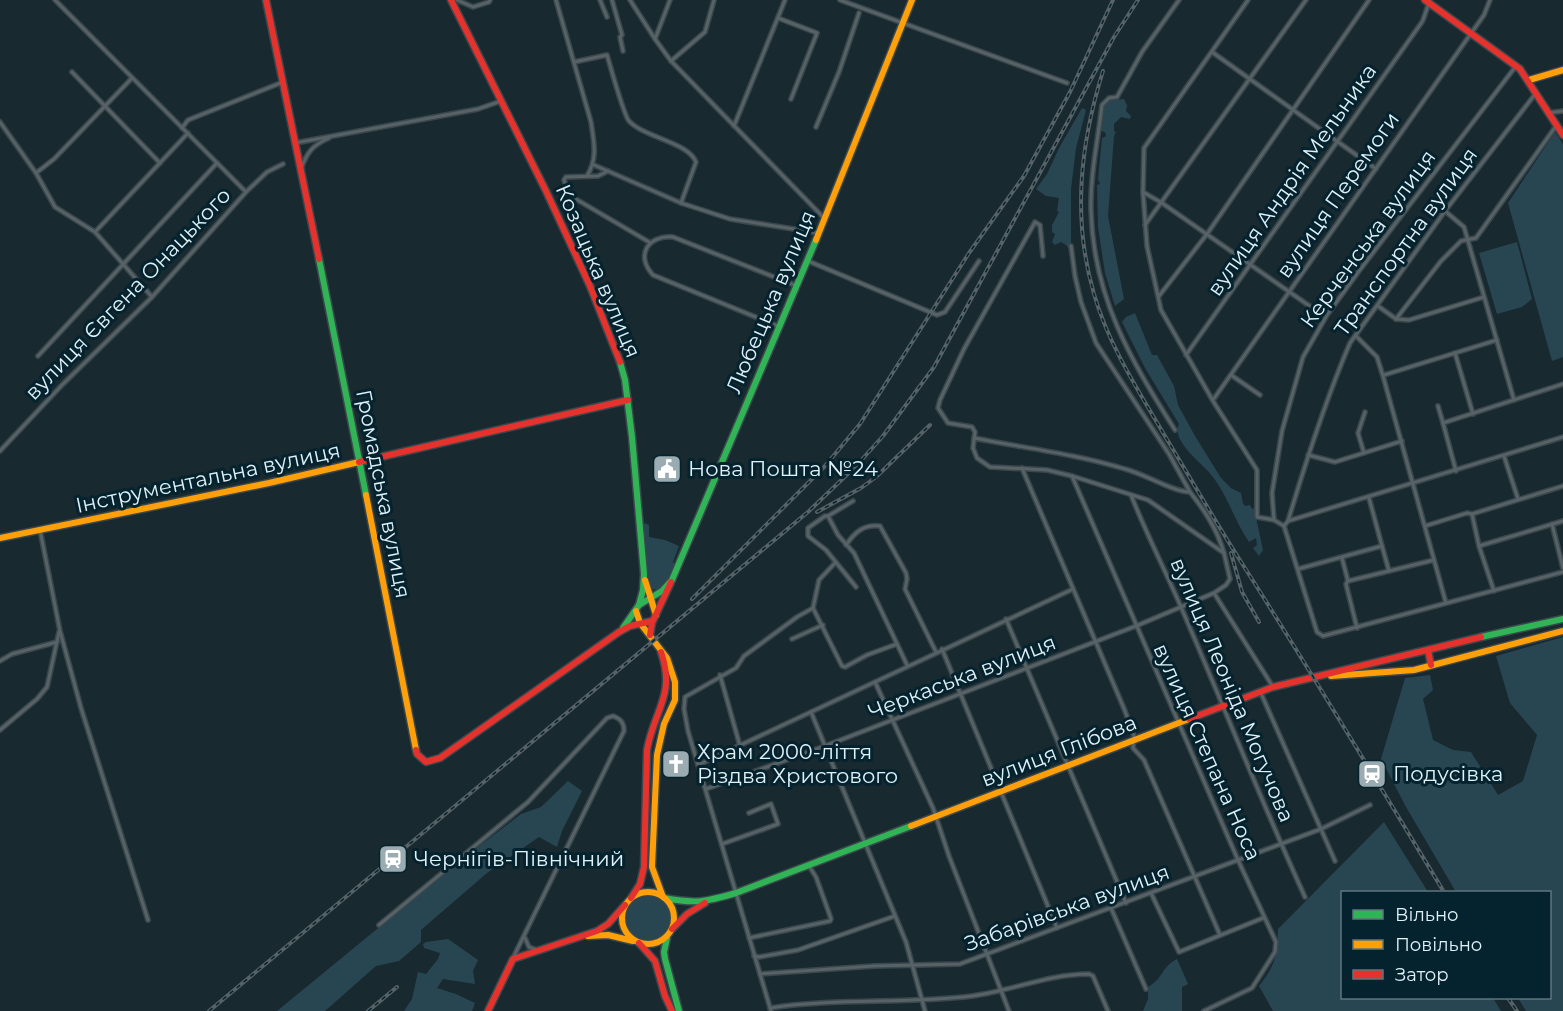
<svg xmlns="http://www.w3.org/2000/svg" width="1563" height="1011" viewBox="0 0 1563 1011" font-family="Montserrat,sans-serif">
  <rect width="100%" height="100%" fill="#18292f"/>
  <g fill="#284652">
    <path d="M1124 99 1127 105 1126 111 1131 116 1130 119 1121 117 1114 124V131L1116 132 1114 136 1108 216 1124 299 1115 306 1105 273 1098 227 1097 185 1100 184 1098 179 1102 138 1106 136 1105 132 1101 131C1102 120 1099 108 1109 100Z"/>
    <polygon points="1082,108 1086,110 1076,148 1071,189 1071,246 1068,248 1066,245 1061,242 1055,245 1052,242 1055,234 1052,232 1052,225 1059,212 1057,211 1059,198 1046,196 1036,189 1047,174 1059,148"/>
    <polygon points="1555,132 1563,144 1563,357 1552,361 1508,203"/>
    <polygon points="1517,242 1532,299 1522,307 1497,314 1479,253"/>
    <path d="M1135 313 1152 355H1157L1174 386 1178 405 1195 436 1221 478 1231 488 1241 493 1243 504 1246 506 1250 505 1252 509 1254 508 1263 550 1259 556 1253 548 1257 545 1256 538 1249 542C1233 519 1226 489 1206 469 1196 459 1171 438 1179 424L1145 368 1122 322 1126 317Z"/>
    <polygon points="645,523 649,525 649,537 665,540 679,546 673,562 675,564 669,581 659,590 652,589 648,585 643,526"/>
    <polygon points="1563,637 1563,1011 1526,1011 1518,998 1550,998 1550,892 1456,892 1406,807 1381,759 1405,678 1430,675 1433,690 1423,699 1433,740 1453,750 1471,752 1498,795 1523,781 1537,735 1510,703 1496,656"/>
    <polygon points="568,781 582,791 562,831 557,847 539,837 487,873 421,930 421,942 399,961 376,966 325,1011 277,1011 466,856 521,814 541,807"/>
    <path d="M1384 822 1428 892H1342V998H1493L1501 1011H1273L1259 986C1276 964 1277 956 1278 929Z"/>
    <circle cx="648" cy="919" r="23"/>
    <polygon points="448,939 478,960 473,971 475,984 443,979 437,988 456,994 475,1003 472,1011 404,1011 412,999 418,972 426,974 438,959 440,953 424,948 423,944 426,942"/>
    <path d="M1177 959 1188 984 1182 987V1011H1143L1148 999V987C1164 978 1161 967 1177 959Z"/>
  </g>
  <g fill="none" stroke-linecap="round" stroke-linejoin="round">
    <g stroke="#3a474c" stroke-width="6">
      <g id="street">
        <polyline points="55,0 246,192"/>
        <polyline points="457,0 473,7 489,2 490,0"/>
        <path d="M556 0 591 122C594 143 598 158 587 176"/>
        <polyline points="600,0 607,17"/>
        <polyline points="612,0 622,35 620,37 623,51"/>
        <polyline points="630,0 655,39"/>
        <polyline points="670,0 655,39 671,61 825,219"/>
        <polyline points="840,0 1067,83"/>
        <polyline points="1248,0 1144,148 1143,192 1147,246 1161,310 1213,401 1257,470 1257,517 1274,520 1284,526 1288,521 1563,437"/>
        <polyline points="778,18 817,33 791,99"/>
        <polyline points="1423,20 1430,0"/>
        <polyline points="1212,52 1376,169"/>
        <polyline points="671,61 705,32 714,0"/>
        <path d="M574 62 607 55C610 65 624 116 629 121 645 138 688 142 696 162L681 203"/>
        <polyline points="72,72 160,163"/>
        <polyline points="1548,113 1563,111"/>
        <polyline points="0,122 36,173 55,207 95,232 152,297"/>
        <polyline points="734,126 785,0"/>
        <polyline points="816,127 839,72 859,13"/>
        <polyline points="182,128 188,120 283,82"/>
        <polyline points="295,143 478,109 501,101"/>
        <polyline points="594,165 681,203 730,219 819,233"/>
        <path d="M301 169C307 152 313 145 329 138"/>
        <polyline points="608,171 598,176 566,177 564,180 569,195 649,242"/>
        <polyline points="36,173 54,159 132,78"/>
        <polyline points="1143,192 1162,203 1311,307"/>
        <polyline points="1445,211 1464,227 1514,400"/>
        <polyline points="1145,225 1306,0"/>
        <polyline points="95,232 188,133"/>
        <polyline points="1071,246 1075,276 1081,302 1096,343 1169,454 1190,492"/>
        <polyline points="808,261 937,315 945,312 979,261"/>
        <polyline points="1159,296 1207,234 1369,0"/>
        <polyline points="1378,306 1396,319"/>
        <polyline points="1396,319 1441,261 1461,241 1476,238 1556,126"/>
        <polyline points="1396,319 1409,320 1484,297"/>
        <path d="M780 327 653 275C635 255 648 235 673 237L797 286"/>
        <polyline points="1356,336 1377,357 1383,376 1446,603"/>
        <polyline points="1455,353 1473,414"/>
        <polyline points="1186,355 1422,22"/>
        <polyline points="38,356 217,163"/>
        <polyline points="1231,375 1260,395"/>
        <polyline points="1384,375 1497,340"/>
        <polyline points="1213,400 1472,32 1484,15 1490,0"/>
        <polyline points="1438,406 1443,423"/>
        <path d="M1175 430C1130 359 1093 296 1091 210 1090 175 1098 140 1102 105L1109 98 1117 97 1142 52 1179 0"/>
        <path d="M974 438C1024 448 1076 454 1125 469 1145 474 1173 492 1190 492 1205 511 1217 529 1224 553"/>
        <polyline points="0,451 62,385 152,297 246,192 267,172 283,164"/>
        <polyline points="1364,453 1358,433 1365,412"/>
        <polyline points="1308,455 1335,462 1402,441"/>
        <polyline points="1504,456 1518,499"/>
        <polyline points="1022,468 1125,711 1134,736 1133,748 1144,760 1220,935"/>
        <polyline points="1456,471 1443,423 1563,384"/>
        <polyline points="1072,476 1238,860 1276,942 1275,952 1252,988 1204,1011"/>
        <path d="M1131 495C1146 533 1165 570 1181 607 1223 704 1261 801 1305 897"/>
        <polyline points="1369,498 1382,546"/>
        <polyline points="853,501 828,516 838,535 854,553 907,665"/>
        <polyline points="1472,514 1479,546 1494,591"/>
        <polyline points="828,516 825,516 808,528 808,536 826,550 856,587"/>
        <polyline points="1274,520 1272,493 1282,431 1303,357 1327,315 1359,271 1516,66"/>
        <path d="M1288 521C1306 461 1325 401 1350 343L1445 211 1536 93"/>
        <polyline points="1552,524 1563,568"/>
        <polyline points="1284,526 1317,632 1323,636 1563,572"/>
        <polyline points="1425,526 1467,513 1472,514 1563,486"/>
        <polyline points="40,530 60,631 81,708 148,920"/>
        <path d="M846 545C855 532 864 524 880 526L906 573 907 579 905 589 936 652"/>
        <polyline points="1479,546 1563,521"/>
        <polyline points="1342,558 1348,581 1434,560"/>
        <polyline points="835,563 819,580 813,608 842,666 845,667 867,655 897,644"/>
        <polyline points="1298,569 1382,546 1389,571"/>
        <polyline points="1348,581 1346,584 1357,628"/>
        <polyline points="1214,593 1273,687"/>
        <polyline points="1006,619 1126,903"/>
        <polyline points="792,639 823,625"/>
        <polyline points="942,649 1057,928"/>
        <polyline points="0,661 12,654 57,642"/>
        <polyline points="720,675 740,746"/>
        <polyline points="875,682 933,808 949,856 1009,1011"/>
        <polyline points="1260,691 1335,861"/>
        <polyline points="811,712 906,942 925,1011"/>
        <polyline points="0,730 37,699 47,687 59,632"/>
        <polyline points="698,765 1073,589"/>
        <polyline points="706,789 825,746 1136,626 1214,593 1226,585 1230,579 1224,553 1148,500 1072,476 1047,470 990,467 977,458 973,448 975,432 972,427 948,423 938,408 940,400 964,349 1035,222 1040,225 1043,256"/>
        <polyline points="722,844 778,824 771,804 749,813"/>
        <polyline points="1151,893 1179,952 1263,918"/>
        <polyline points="1111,908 1146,989"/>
        <path d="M379 925 528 802 607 718 613 716C621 719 624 723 624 731L513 958"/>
        <polyline points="525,938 529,947 537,950"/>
        <polyline points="749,938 830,921 831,919 829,913 816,877 809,866"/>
        <polyline points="754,956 759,957 798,950 895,916"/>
        <polyline points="760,974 874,966 960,964 1321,829 1370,805"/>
        <path d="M770 1008C837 998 905 1004 972 996 1011 991 1048 974 1089 974L1093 976 1108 1011"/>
        <polyline points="771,1011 688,731 684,709 685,697 736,668 744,656 797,617 813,608"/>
      </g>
    </g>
    <g stroke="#3a474c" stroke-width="9">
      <g id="fast">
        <polyline points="319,259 366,495"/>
        <polyline points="620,362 625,380 632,437 644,574 643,590 639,605"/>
        <polyline points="623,628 639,605 662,591 672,580 816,240"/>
        <polyline points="1481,637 1563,619"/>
        <path d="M664 898C696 904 705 902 736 893L911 826"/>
        <polyline points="667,938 664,952 665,959 679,1011"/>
      </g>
    </g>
    <g stroke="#3a474c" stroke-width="9">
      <g id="slow">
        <polyline points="1529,80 1563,70"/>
        <polyline points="816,240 912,0"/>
        <polyline points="366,495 416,750"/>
        <polyline points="0,538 269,483 359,462"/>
        <polyline points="645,580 656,615"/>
        <polyline points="636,611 640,623 667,658 675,682 675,700 664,724 657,755 652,867 663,897"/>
        <polyline points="1331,676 1414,670 1563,631"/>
        <polyline points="911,826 1189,719"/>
        <circle cx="648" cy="918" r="26"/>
        <polyline points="588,936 608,935 633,941"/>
      </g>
    </g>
    <g stroke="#3a474c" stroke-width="9">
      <g id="jam">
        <polyline points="266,0 319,259"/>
        <polyline points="451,0 546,191 590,286 620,362"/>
        <polyline points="1425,0 1520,69 1563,135"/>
        <polyline points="359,462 628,400"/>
        <polyline points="650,635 652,623 671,582"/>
        <polyline points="1428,650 1431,665"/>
        <polyline points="1189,719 1273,687 1481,637"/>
        <polyline points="416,750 417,754 426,762 440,758 619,632 630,626 652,621"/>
        <path d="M631 898 640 884 644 867 647 750C654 710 676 695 661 652"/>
        <polyline points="672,929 687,914 705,903"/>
        <polyline points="639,943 655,961 665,996 672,1011"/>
        <polyline points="488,1011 513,959 597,931 608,924 625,905"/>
      </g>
    </g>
    <use href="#street" stroke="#576267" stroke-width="3"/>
    <use href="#fast" stroke="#30b455" stroke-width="6"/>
    <use href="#slow" stroke="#ff9f0a" stroke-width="6"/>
    <use href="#jam" stroke="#e5322d" stroke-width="6"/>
    <g stroke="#576266" stroke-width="4">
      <g id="rail">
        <path d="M1103 71C1080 145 1072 219 1094 294 1108 343 1136 387 1162 431 1189 476 1215 521 1243 565 1312 673 1378 783 1444 892"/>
        <polyline points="817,512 861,488 876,477 930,425"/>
        <polyline points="1231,553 1242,592 1259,622"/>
        <polyline points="692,599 825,466 860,424 969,253 1024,176 1070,92 1113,0"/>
        <polyline points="1508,998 1517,1011"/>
        <polyline points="209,1011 808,512 857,465 883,436 934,367 1114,37 1138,0"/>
        <polyline points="368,1011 397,987"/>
      </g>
    </g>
    <use href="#rail" stroke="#05232e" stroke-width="1.5" stroke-dasharray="4.5" stroke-linecap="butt"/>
  </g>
  <defs>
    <g id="civic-square" transform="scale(1.5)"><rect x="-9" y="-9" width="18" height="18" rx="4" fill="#9aabb2" stroke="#05232e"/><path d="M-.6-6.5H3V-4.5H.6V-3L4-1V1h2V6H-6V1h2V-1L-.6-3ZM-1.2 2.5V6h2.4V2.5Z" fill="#fff"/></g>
    <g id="church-square" transform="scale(1.5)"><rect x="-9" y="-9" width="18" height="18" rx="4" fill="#9aabb2" stroke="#05232e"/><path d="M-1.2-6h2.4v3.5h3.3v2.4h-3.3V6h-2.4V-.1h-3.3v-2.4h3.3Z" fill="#fff"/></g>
    <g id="station-square" transform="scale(1.5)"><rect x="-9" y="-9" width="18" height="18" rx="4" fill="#9aabb2" stroke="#05232e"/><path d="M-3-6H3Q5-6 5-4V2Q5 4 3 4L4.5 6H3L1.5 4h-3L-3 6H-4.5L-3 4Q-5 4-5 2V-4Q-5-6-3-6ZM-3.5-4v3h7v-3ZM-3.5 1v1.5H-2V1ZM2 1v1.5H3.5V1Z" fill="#fff"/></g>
  </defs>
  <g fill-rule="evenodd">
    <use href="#civic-square" x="667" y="469"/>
    <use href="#church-square" x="676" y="764"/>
    <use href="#station-square" x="1372" y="774"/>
    <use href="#station-square" x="393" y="859"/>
  </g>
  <g text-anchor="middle" stroke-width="6" stroke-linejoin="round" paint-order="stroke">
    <g font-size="21" fill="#e0f1f8" stroke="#05232e">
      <text transform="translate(1292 180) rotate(-55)" y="7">вулиця Андрія Мельника</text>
      <text transform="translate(1338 195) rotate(-55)" y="7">вулиця Перемоги</text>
      <text transform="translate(1368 239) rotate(-54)" y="7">Керченська вулиця</text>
      <text transform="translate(1406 242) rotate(-54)" y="7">Транспортна вулиця</text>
      <text transform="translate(598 271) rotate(67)" y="7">Козацька вулиця</text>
      <text transform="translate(128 294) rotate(-46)" y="7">вулиця Євгена Онацького</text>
      <text transform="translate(771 302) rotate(-67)" y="7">Любецька вулиця</text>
      <text transform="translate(208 478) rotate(-12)" y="7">Інструментальна вулиця</text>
      <text transform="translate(383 494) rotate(79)" y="7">Громадська вулиця</text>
      <text transform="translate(962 677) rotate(-21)" y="7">Черкаська вулиця</text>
      <text transform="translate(1232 690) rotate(67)" y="7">вулиця Леоніда Могучова</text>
      <text transform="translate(1059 751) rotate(-21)" y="7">вулиця Глібова</text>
      <text transform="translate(1207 752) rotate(66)" y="7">вулиця Степана Носа</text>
      <text transform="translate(1067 908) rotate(-20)" y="7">Забарівська вулиця</text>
    </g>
    <g font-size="21" fill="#e0f1f8" stroke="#05232e" text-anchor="start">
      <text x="688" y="476">Нова Пошта №24</text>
      <text x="697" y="759">Храм 2000-ліття<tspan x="697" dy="24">Різдва Христового</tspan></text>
      <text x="1393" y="781">Подусівка</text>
      <text x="414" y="866">Чернігів-Північний</text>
    </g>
  </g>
  <rect x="1341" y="891" width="210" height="108" fill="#05232e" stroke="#5d757f" stroke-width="1.5"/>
  <rect x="1353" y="910" width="30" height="9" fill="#30b455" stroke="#5d757f" stroke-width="1.5"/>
  <text x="1395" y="921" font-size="18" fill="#e0f1f8">Вільно</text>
  <rect x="1353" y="940" width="30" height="9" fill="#ff9f0a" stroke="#5d757f" stroke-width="1.5"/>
  <text x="1395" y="951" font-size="18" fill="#e0f1f8">Повільно</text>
  <rect x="1353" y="970" width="30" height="9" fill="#e5322d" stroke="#5d757f" stroke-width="1.5"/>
  <text x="1395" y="981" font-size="18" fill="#e0f1f8">Затор</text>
</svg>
